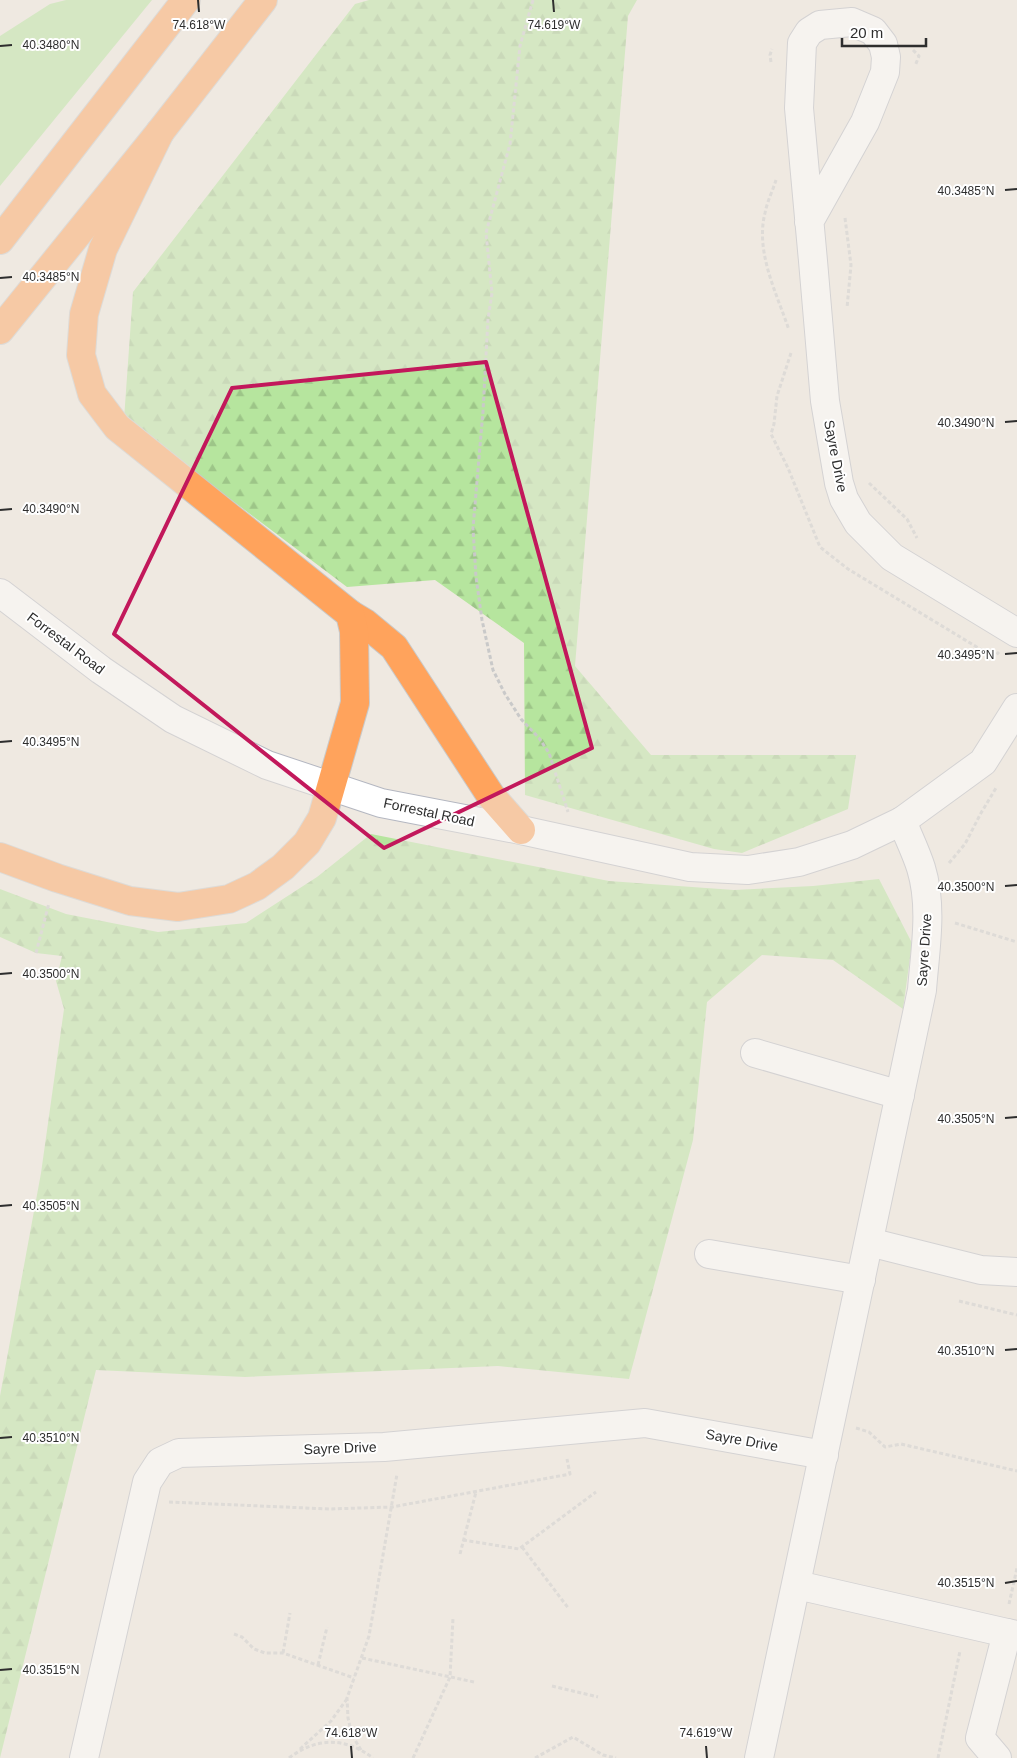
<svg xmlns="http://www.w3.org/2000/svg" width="1017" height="1758" viewBox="0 0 1017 1758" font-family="Helvetica,sans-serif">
  <defs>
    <pattern id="forest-firs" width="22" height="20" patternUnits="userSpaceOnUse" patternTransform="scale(1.25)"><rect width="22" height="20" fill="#b6e59e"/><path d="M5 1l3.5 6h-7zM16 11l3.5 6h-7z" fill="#9dc588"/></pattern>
  </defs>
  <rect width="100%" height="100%" fill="#efe9e1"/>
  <polygon fill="#b6e59e" points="66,0 152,0 0,186 0,36 50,4"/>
  <g fill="url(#forest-firs)">
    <polygon points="369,0 637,0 628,16 575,666 651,755 856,755 848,809 742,853 714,849 525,795 524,643 435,580 347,587 124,419 133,292 355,4"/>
    <polygon points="371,834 609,881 734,890 813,886 879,879 912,943 903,1009 833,960 762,955 707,1002 693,1140 629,1379 498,1366 245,1377 96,1370 0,1758 0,1396 41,1173 64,1009 56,981 62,956 36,953 0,937 0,889 66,914 158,932 246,923 317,877"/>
  </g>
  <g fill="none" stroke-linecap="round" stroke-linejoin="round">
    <g stroke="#b4b7c1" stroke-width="30">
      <g id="minor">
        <polyline points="809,222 865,122 885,72 886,57 883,44 873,31 852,22 820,25 809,32 802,43 799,108 813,261 825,401 839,483 844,499 858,523 892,557 1017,633"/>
        <polyline points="0,593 101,670 173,719 267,765 381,803 521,830 690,867 748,870 799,862 852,845 902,821 983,762 1017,708"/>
        <polyline points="755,1053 900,1095"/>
        <polyline points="869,1242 981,1270 1017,1272"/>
        <polyline points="709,1254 861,1280"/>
        <polyline points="797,1585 1007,1633"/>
        <polyline points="84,1758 147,1482 160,1462 179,1453 384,1447 645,1423 824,1455"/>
        <path d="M759 1758 922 990C925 950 933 907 921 868 916 852 908 836 902 821"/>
        <polyline points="997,1758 980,1738 1007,1633 1017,1635"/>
      </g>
    </g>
    <g stroke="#c9c9c9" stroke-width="30">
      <g id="highway">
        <polyline points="0,240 186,0"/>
        <polyline points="0,330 160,132 263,0"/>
        <polyline points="350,614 365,623 394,647 491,796 521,830"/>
        <polyline points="0,857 57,878 130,901 178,907 229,899 257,886 283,867 307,843 322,818 355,703 354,631 350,614 117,427 92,394 81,355 84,314 103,249 160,132"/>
      </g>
    </g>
    <g stroke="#c9c9c9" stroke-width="3" stroke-dasharray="4 2.5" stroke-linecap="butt">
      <polyline points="533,0 520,46 510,144 486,233 492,293 488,319 483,411 473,528 476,577 482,620 493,670 505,694 521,719 539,738 549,753 568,812"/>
      <polyline points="913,50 919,56 915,66"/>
      <polyline points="771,62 770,55 772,49"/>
      <path d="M776 180C773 190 767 202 765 213 755 252 777 294 789 330"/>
      <polyline points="845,218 851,265 847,308"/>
      <polyline points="791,353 777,396 774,424 771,434 788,468 820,547 848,569 985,652 995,656 999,652"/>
      <polyline points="869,483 907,519 917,538"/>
      <polyline points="949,863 965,844 981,813 996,788"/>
      <polyline points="955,923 1017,942"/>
      <polyline points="36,953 49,903"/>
      <polyline points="959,1301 1017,1315"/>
      <polyline points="856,1428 869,1432 885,1447 901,1444 1017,1471"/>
      <polyline points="169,1502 329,1509 392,1507 570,1474 567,1459"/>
      <polyline points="463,1540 519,1549 596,1492"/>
      <polyline points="522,1547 569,1609"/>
      <polyline points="460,1554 476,1492"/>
      <polyline points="1009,1604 1017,1568"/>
      <polyline points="234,1634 242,1637 254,1649 265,1653 283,1653 354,1678"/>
      <polyline points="283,1653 290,1613"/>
      <polyline points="362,1658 474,1682"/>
      <polyline points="318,1665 327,1627"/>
      <polyline points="552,1686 598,1697"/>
      <polyline points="300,1749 331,1721 347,1699"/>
      <polyline points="361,1750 352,1735 348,1718 347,1698 369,1636 397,1474"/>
      <path d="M289 1758C317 1737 345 1737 373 1758"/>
      <polyline points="413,1758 450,1677 453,1618"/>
      <polyline points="535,1758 573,1737 603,1755 616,1758"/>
      <polyline points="938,1758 960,1651"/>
    </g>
    <use href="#minor" stroke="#fff" stroke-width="28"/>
    <use href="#highway" stroke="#ffa35c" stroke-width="28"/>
  </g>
  <path d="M0 0H1017V1758H0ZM486 362 592 748 384 848 114 634 232 388Z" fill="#efe9e1" fill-opacity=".55" fill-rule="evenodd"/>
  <path fill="none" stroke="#c2185b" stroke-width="4" stroke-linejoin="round" d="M486 362 592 748 384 848 114 634 232 388Z"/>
  <path fill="none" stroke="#2e2e2e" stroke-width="2" d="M198 0 199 12M553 0 554 12M0 46 12 45M1005 190 1017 189M0 278 12 277M1005 422 1017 421M0 510 12 509M1005 654 1017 653M0 742 12 741M1005 886 1017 885M0 974 12 973M1005 1118 1017 1117M0 1206 12 1205M1005 1350 1017 1349M0 1438 12 1437M1005 1583 1017 1581M0 1670 12 1669M351 1746 352 1758M706 1746 707 1758"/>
  <g text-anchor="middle" stroke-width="4" stroke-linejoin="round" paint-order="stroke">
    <g font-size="14" fill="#2e2e2e" stroke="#fff">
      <text transform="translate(836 456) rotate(79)" y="5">Sayre Drive</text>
      <text transform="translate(66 643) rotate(37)" y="5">Forrestal Road</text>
      <text transform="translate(429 812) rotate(12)" y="5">Forrestal Road</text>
      <text transform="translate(924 950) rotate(-86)" y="5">Sayre Drive</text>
      <text transform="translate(742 1440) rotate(10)" y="5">Sayre Drive</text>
      <text transform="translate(340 1448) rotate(-2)" y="5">Sayre Drive</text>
    </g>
  </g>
  <g font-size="12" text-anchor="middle" fill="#2e2e2e" stroke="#fff" stroke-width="4" stroke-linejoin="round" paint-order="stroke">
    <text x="199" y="29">74.618°W</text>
    <text x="554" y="29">74.619°W</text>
    <text x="51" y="49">40.3480°N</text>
    <text x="966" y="195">40.3485°N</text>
    <text x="51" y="281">40.3485°N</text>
    <text x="966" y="427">40.3490°N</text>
    <text x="51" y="513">40.3490°N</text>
    <text x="966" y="659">40.3495°N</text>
    <text x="51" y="746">40.3495°N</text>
    <text x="966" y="891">40.3500°N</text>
    <text x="51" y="978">40.3500°N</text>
    <text x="966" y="1123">40.3505°N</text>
    <text x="51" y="1210">40.3505°N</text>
    <text x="966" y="1355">40.3510°N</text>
    <text x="51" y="1442">40.3510°N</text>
    <text x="966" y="1587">40.3515°N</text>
    <text x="51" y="1674">40.3515°N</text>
    <text x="351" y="1737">74.618°W</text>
    <text x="706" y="1737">74.619°W</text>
  </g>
  <path d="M842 38v8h84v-8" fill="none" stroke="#2e2e2e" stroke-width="2.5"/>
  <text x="850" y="38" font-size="15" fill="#2e2e2e" stroke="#ffffff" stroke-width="4" paint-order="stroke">20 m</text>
</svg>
